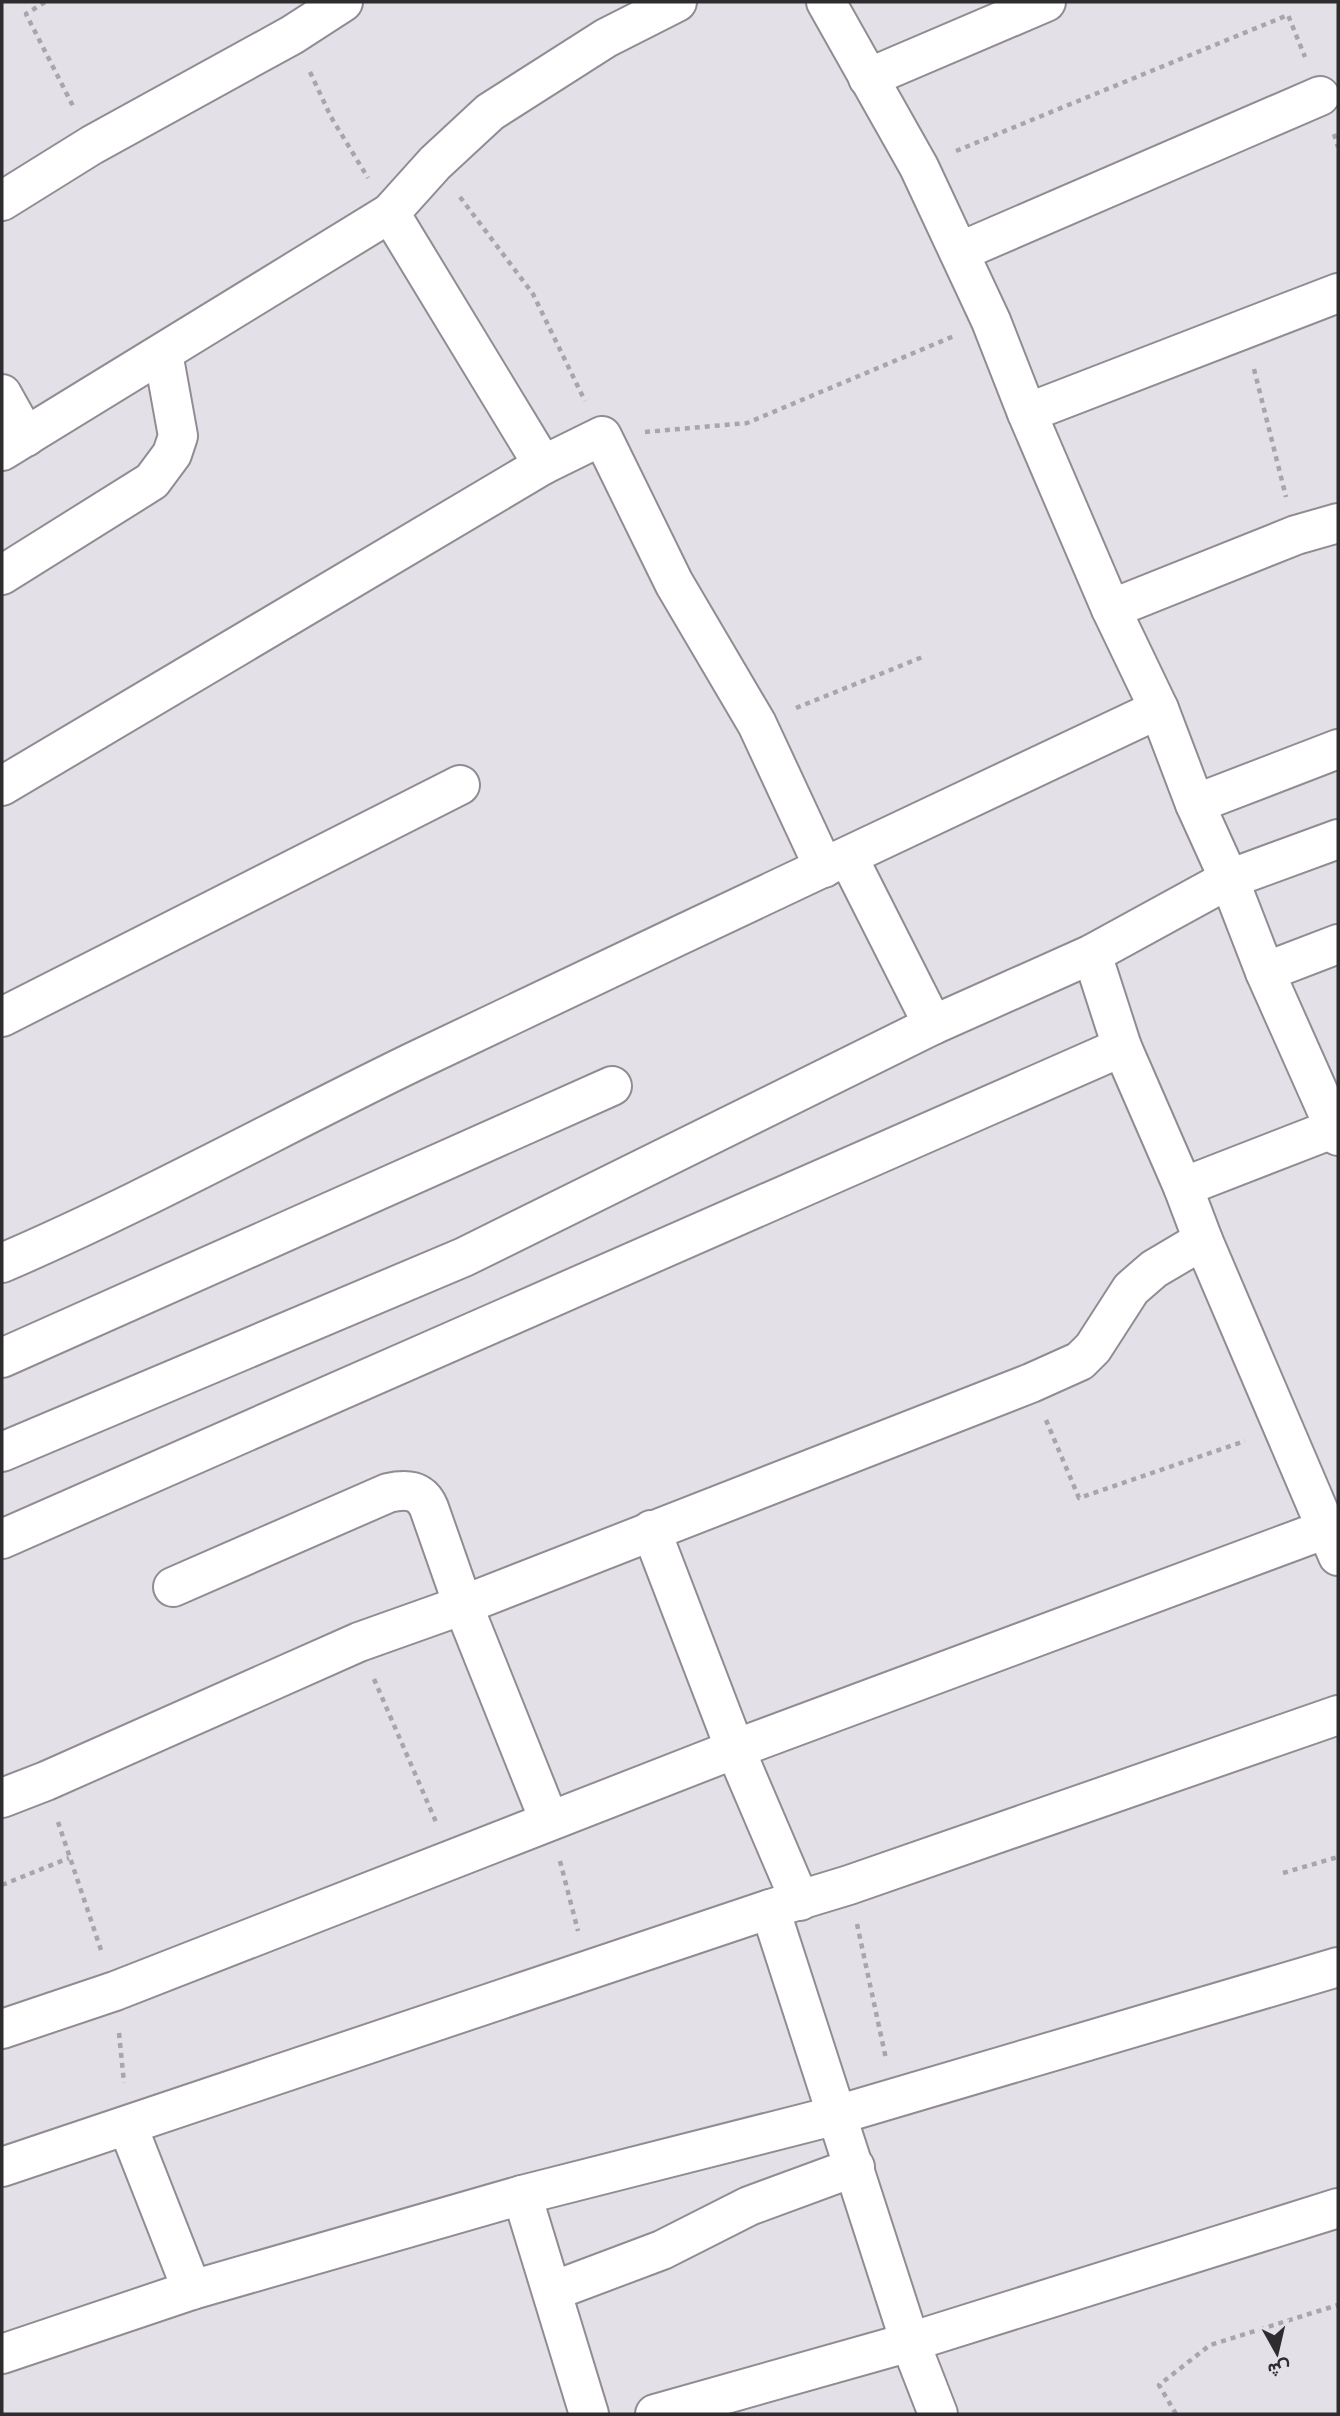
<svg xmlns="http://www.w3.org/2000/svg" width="1340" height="2416" viewBox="0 0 1340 2416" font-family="Bitter,Vazirmatn,serif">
  <rect width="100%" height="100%" fill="#e4e0e8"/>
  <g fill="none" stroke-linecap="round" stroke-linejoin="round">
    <g stroke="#918c94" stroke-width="42">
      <g id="minor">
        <polyline points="826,2 919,167 991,321 1027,413 1111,609 1159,709 1195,804 1229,879 1265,972 1338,1136"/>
        <polyline points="868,78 1046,2"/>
        <polyline points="2,201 92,145 292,35 343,2"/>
        <polyline points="390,213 543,465"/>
        <polyline points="959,252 1320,96"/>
        <polyline points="2,394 26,437"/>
        <polyline points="1027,413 1338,293"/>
        <polyline points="2,451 390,213 435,163 490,112 606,38 677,2"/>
        <polyline points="2,575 152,481 172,454 178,436 163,353"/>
        <polyline points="1111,609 1296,535 1338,523"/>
        <polyline points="2,786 543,465 602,436 674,583 757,724 824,868"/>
        <polyline points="1195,804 1338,749"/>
        <polyline points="848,857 933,1025"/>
        <polyline points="1092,954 1122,1047 1183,1187 1203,1240 1338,1556"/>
        <polyline points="1265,972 1338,944"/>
        <polyline points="2,1017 460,785"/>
        <polyline points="1183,1187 1335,1128"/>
        <path d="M2 1263C142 1203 275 1129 413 1062 661 943 911 827 1159 709"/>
        <polyline points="2,1358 612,1086"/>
        <polyline points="2,1452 464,1257 933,1025 1092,954 1229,879 1338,839"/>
        <polyline points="651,1530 735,1749 800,1901"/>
        <polyline points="2,1539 1122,1047"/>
        <path d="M173 1587 388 1493C406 1489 421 1489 429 1508L463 1605 549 1820"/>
        <polyline points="2,1798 46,1781 359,1642 463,1605 1031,1383 1080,1361 1093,1348 1131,1289 1154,1269 1203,1240"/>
        <polyline points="770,1909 910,2342 938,2414"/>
        <polyline points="2,2029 115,1991 735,1749 1326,1529"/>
        <polyline points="128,2127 192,2290"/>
        <polyline points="2,2167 770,1909 849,1885 1338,1715"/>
        <polyline points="522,2195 589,2414"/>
        <polyline points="553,2291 662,2250 749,2206 855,2167"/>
        <polyline points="2,2354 192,2290 522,2195 837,2115 1338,1967"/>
        <polyline points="655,2414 910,2342 1338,2208"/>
      </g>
    </g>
    <g stroke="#a8a5ab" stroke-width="4.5" stroke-dasharray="5 5" stroke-linecap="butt">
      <polyline points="45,2 26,14 74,108"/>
      <polyline points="310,72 331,117 368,178"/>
      <polyline points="1334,134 1338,147"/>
      <polyline points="956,151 1288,15 1305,57"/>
      <polyline points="460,197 533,294 585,401"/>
      <polyline points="1254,369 1286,497"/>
      <polyline points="645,432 747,423 954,336"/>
      <polyline points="796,708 925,656"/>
      <polyline points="1046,1420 1079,1498 1245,1441"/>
      <polyline points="374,1679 436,1822"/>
      <polyline points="58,1822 102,1953"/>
      <polyline points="560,1861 578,1931"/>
      <polyline points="1283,1873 1338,1857"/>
      <polyline points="2,1885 69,1858"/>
      <polyline points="857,1924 886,2059"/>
      <polyline points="119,2033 124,2083"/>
      <polyline points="1176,2414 1159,2385 1210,2345 1338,2305"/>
    </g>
    <use href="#minor" stroke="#fff" stroke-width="38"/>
  </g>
  <rect width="1340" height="2416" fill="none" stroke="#2e2c2f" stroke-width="7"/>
  <g transform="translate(1277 2353) rotate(172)" stroke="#e4e0e8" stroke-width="5" paint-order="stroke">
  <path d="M0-5L12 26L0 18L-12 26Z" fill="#2e2c2f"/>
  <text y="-10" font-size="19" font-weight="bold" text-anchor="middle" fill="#2e2c2f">ش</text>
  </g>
</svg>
